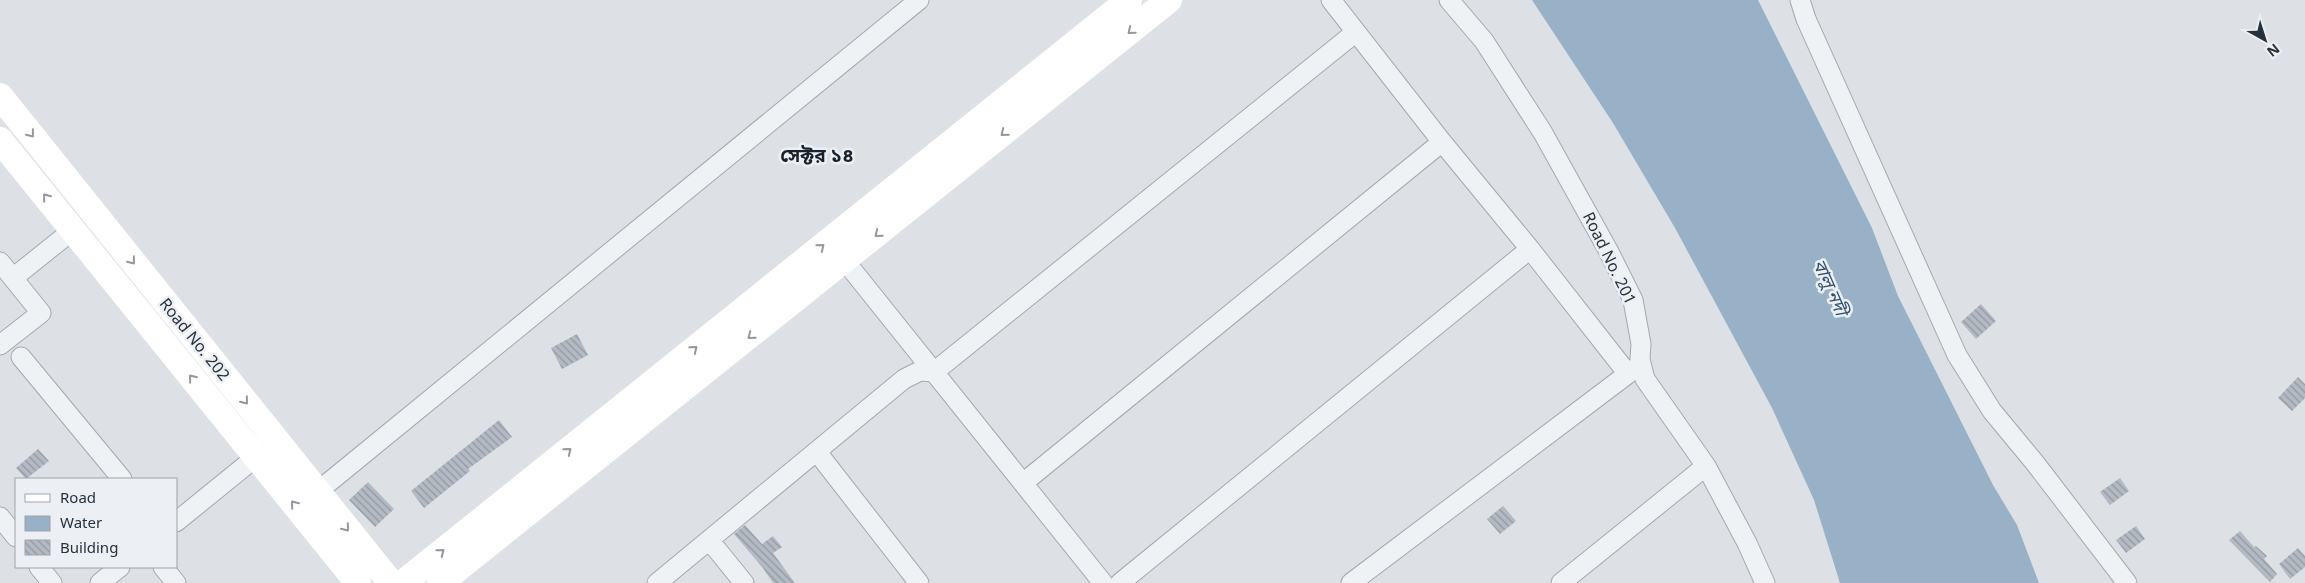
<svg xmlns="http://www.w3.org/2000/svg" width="2305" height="583" viewBox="0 0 2305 583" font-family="'Noto Sans','Noto Sans Bengali',sans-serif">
	<defs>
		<pattern id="building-back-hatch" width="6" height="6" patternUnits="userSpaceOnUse" patternTransform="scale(1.25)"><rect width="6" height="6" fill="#b4bac3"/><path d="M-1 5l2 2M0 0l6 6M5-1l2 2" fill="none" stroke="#9298a0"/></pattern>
	</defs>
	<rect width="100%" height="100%" fill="#dde1e6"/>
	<!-- water -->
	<path fill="#98b1c6" d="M 1532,0 L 1758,0 L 1872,228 L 1898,296 L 1993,485 L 2017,525 L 2039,583 L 1840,583 L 1814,500 L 1772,408 L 1675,228 L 1613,123 Z"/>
	<!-- building -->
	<path fill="url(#building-back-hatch)" d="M 1981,304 L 1996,321 L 1976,339 L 1961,322 Z
		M 577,334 L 588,355 L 562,369 L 551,348 Z
		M 2298,377 L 2305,384 L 2305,398 L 2292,411 L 2278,398 Z
		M 499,420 L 512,437 L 468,469 L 470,471 L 424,508 L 411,491 Z
		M 38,449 L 49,461 L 26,479 L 16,468 Z
		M 2120,478 L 2129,491 L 2110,505 L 2100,492 Z
		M 368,482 L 394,509 L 375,527 L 349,500 Z
		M 1503,506 L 1516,521 L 1500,534 L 1487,519 Z
		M 745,525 L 762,544 L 773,536 L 782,547 L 773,553 L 795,583 L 773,583 L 763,568 L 734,534 Z
		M 2136,526 L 2145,539 L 2126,553 L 2116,540 Z
		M 2240,531 L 2254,547 L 2256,546 L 2267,556 L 2264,559 L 2277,574 L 2270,582 L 2229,540 Z
		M 2298,548 L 2305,556 L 2305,567 L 2290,579 L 2279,564 Z"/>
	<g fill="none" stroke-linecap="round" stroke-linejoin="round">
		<!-- street casing -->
		<g stroke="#a3a8b0" stroke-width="21">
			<path id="street" d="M 1331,0 L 1442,142 L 1530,249 L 1628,374
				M 1449,0 L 1484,41 L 1543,133 L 1608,250 L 1633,300 L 1641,344 L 1640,359 L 1645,379 L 1706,466 L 1747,543 L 1765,583
				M 1800,0 L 1806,19 L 1957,355 L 1992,411 L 2035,463 L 2127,583
				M 845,261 L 1103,583
				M 0,262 L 41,313 L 0,345
				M 13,278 L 73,230
				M 21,357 L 122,479
				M 817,452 L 919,583
				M 1023,483 L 1442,142
				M 317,492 L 919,0
				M 0,517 L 16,537
				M 176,522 L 256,457
				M 710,541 L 744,583
				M 39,567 L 52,583
				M 163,567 L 176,583
				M 100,583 L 120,567
				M 657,583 L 904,379 L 920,371 L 934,372 L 1356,32
				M 1120,583 L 1530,249
				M 1351,583 L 1637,367
				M 1561,583 L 1706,466"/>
		</g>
		<!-- street -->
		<use href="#street" stroke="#eff2f5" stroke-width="19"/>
		<!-- secondary -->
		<path stroke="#fff" stroke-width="26" d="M 0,96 L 391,583
			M 0,140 L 358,583
			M 403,583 L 1129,0
			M 440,583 L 1169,0"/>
	</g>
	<!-- one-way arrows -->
	<defs><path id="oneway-chevron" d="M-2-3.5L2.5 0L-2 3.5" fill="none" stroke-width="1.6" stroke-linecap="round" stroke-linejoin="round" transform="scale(1.25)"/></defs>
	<g stroke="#93989e">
		<use href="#oneway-chevron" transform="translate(1131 31) rotate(141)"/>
		<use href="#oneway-chevron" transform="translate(1004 133) rotate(141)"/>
		<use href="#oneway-chevron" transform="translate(31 134) rotate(51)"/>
		<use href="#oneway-chevron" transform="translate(46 197) rotate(-129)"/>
		<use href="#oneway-chevron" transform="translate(878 234) rotate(141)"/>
		<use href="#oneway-chevron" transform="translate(821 247) rotate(-39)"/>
		<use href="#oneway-chevron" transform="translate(132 261) rotate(51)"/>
		<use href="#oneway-chevron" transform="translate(751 336) rotate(141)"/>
		<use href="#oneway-chevron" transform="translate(694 349) rotate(-39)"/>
		<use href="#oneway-chevron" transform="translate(192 378) rotate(-129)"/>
		<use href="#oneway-chevron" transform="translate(245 401) rotate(51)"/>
		<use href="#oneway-chevron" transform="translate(568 451) rotate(-39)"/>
		<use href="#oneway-chevron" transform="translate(294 504) rotate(-129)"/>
		<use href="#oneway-chevron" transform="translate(346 528) rotate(51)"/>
		<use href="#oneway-chevron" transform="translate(441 552) rotate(-39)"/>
	</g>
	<g text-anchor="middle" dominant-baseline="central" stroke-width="5" stroke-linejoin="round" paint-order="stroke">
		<!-- street labels -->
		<g font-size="16" fill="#27303d" stroke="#ecf0f4">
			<text transform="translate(1610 258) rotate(64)">Road No. 201</text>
			<text transform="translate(195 339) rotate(51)">Road No. 202</text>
		</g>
		<!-- water labels -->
		<g font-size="18" font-style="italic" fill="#32506f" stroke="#ecf0f4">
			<text transform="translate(1831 287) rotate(66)">বালু নদী</text>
		</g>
		<!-- quarter labels -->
		<g font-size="19" font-weight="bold" fill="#19212d" stroke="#ecf0f4">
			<text x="817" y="155">সেক্টর ১৪</text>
		</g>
	</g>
	<!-- legend -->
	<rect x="15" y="478" width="162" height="90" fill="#ecf0f4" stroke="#9da3ab"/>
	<rect x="25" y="494" width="25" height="8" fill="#ffffff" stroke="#9da3ab"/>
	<text x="60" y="503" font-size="15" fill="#27303d">Road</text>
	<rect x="25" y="516" width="25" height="15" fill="#98b1c6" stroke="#9da3ab"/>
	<text x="60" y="528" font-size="15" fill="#27303d">Water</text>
	<rect x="25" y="540" width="25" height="15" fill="url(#building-back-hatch)" stroke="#9da3ab"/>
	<text x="60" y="553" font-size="15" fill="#27303d">Building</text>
	<!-- north arrow -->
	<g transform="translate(2265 40) rotate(141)" stroke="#ecf0f4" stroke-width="4" paint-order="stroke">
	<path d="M0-4L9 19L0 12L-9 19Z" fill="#27303d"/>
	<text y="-8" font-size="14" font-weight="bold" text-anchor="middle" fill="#27303d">N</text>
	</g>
</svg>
